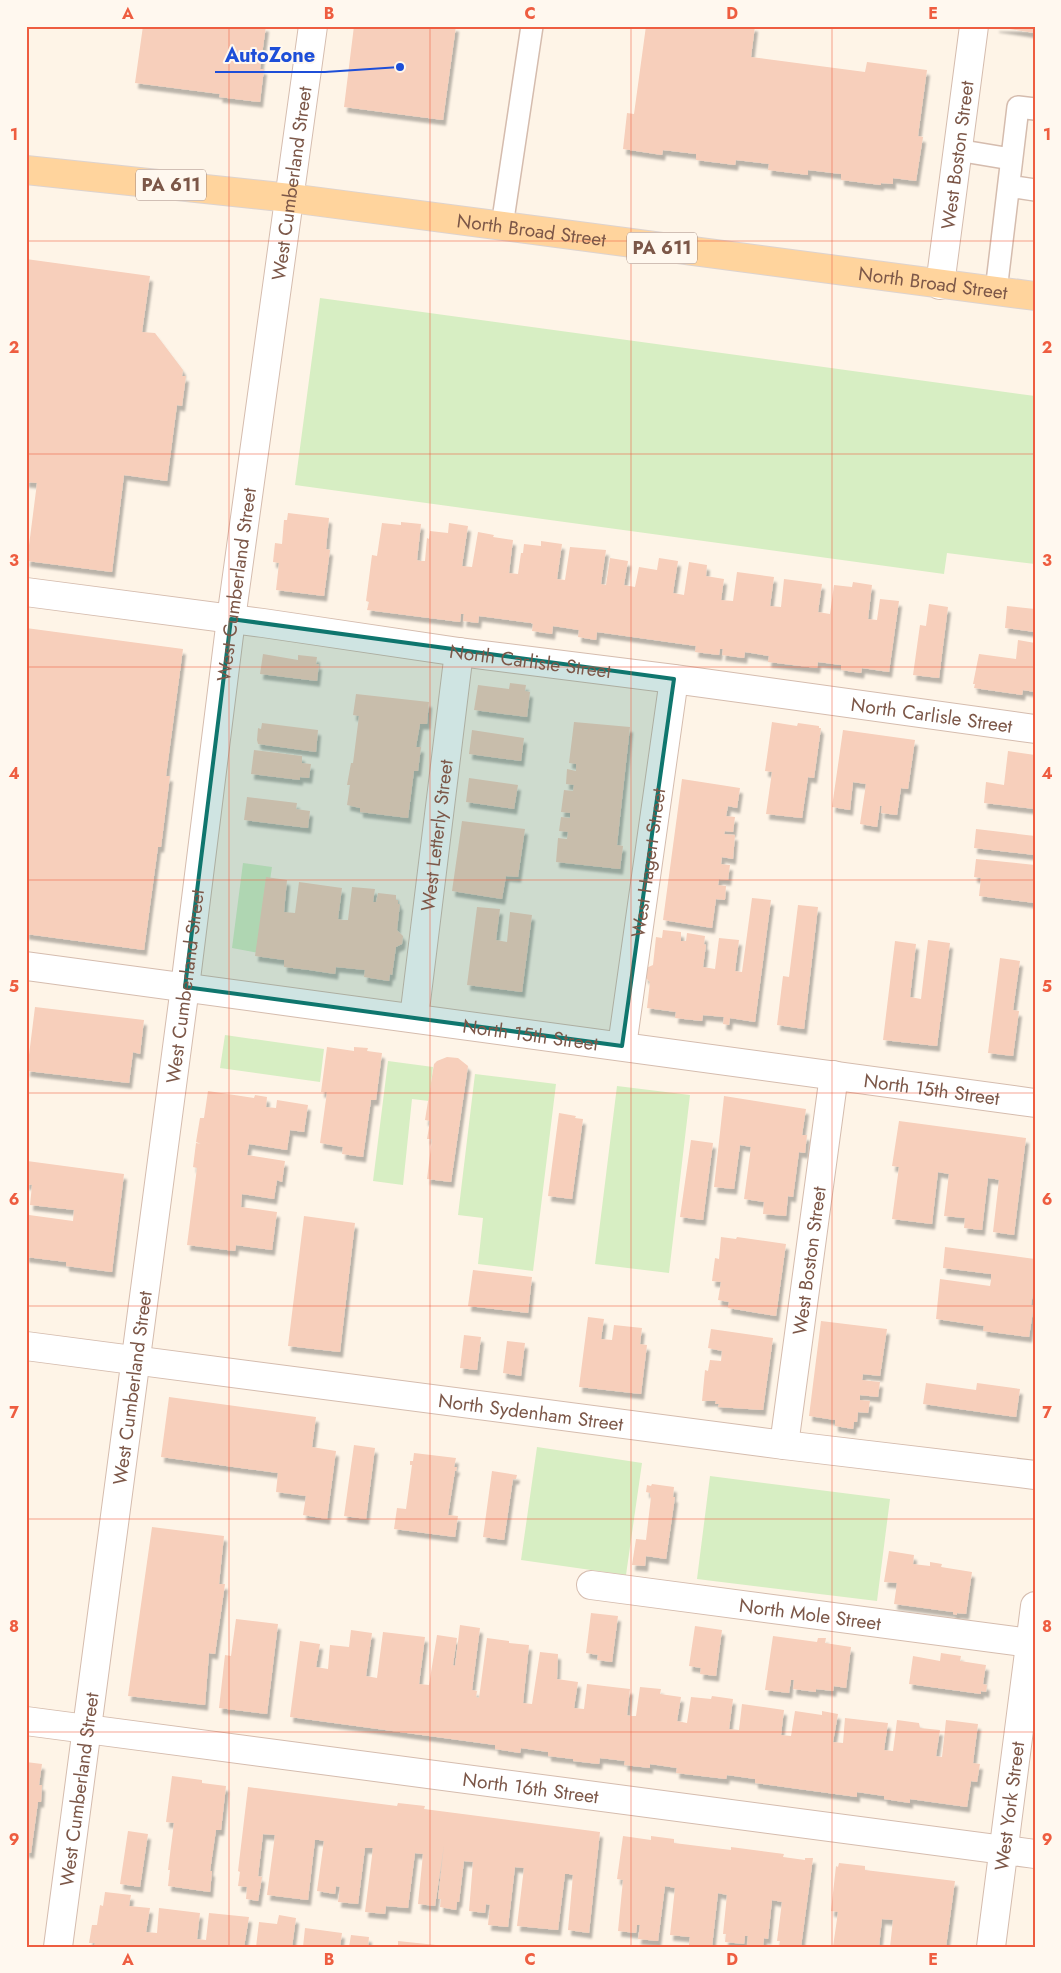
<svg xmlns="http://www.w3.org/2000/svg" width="1061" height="1973" viewBox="0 0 1061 1973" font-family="Jost,sans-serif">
	<defs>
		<filter id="shadow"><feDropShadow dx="3" dy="5.5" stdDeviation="1" flood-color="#0004"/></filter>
	</defs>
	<rect width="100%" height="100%" fill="#fef4e7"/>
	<!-- green -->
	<path fill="#d7eec3" d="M 320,298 L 1035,396 L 1035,564 L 947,553 L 944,574 L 295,485 Z
		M 243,863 L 272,867 L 259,953 L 232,948 Z
		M 225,1035 L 324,1049 L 320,1082 L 220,1068 Z
		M 388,1061 L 433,1067 L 429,1101 L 412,1099 L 403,1185 L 373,1181 Z
		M 475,1074 L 556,1084 L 533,1271 L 478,1264 L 483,1218 L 458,1215 Z
		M 617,1086 L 690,1095 L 669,1273 L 595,1264 Z
		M 537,1447 L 642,1463 L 626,1575 L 521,1560 Z
		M 710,1476 L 890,1499 L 877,1601 L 697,1579 Z"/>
	<!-- building -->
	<path fill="#f7cfbb" filter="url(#shadow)" d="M 143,26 L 266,26 L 260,69 L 264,69 L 260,102 L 219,97 L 220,94 L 135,83 Z
		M 354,26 L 456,26 L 443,120 L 344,107 Z
		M 646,26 L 755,26 L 751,57 L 865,72 L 867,62 L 927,70 L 918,136 L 923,137 L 916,181 L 893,178 L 893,184 L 881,183 L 881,185 L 841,180 L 841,174 L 808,170 L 808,175 L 768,170 L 769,164 L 736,160 L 735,165 L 696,160 L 696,154 L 663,150 L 662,155 L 623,149 L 627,113 L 634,114 Z
		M 996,26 L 1035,26 L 1035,33 L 996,27 Z
		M 26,259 L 150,276 L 142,332 L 155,333 L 183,370 L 182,376 L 186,376 L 182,406 L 177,405 L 167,481 L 124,475 L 112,572 L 27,561 L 37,483 L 26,482 Z
		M 288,513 L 329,518 L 326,549 L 330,550 L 324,596 L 276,590 L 279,563 L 273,562 L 275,543 L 282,544 L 284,520 L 287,520 Z
		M 401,522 L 421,524 L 417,560 L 420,561 L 425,561 L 427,538 L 429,539 L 430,531 L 448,533 L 449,523 L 468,526 L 462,566 L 472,567 L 478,532 L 494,535 L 493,537 L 513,540 L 509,573 L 518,574 L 521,553 L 523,553 L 524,544 L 541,546 L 541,541 L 562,544 L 557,579 L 565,580 L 570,547 L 606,550 L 601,584 L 606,585 L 610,558 L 628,561 L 624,585 L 635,587 L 639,567 L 657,570 L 659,558 L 678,561 L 673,593 L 684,595 L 689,562 L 707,565 L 706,576 L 724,579 L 721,600 L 733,601 L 737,572 L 774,577 L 770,606 L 781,607 L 784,579 L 822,584 L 818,612 L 830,614 L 834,585 L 852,587 L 853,582 L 872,585 L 868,619 L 877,620 L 880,599 L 899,601 L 889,672 L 862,668 L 861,673 L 841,670 L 841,665 L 818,662 L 817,668 L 768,662 L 769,656 L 745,652 L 744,658 L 722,655 L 723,649 L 720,649 L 719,655 L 695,652 L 696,646 L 597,632 L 596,640 L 578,637 L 579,630 L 553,626 L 552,634 L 532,631 L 533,624 L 531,623 L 479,616 L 478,623 L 463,621 L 464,614 L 461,614 L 460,622 L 367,610 L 369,602 L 366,601 L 372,555 L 377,556 L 382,523 L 401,525 Z
		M 929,604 L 948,607 L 939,678 L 913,675 L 920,625 L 926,626 Z
		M 1007,606 L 1035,609 L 1035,632 L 1005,628 Z
		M 26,628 L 183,649 L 166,776 L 170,776 L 161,847 L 158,847 L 144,950 L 26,934 Z
		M 1018,640 L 1035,643 L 1035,692 L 1023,690 L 1022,695 L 974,688 L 975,684 L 973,684 L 979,654 L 1016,659 Z
		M 263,654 L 298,660 L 298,655 L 317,657 L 316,664 L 319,664 L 317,681 L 260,674 Z
		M 510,683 L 526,685 L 525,691 L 530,692 L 527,717 L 474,710 L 478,685 L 509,689 Z
		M 356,694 L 429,702 L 427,724 L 420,724 L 416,747 L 421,747 L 418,771 L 414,771 L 408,818 L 360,812 L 360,808 L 347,805 L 350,785 L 347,785 L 351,763 L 353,763 L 359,716 L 353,715 Z
		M 574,722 L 630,727 L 617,845 L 623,846 L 620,869 L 556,862 L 558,838 L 567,839 L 568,832 L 559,831 L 561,817 L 570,818 L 570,813 L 561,812 L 564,790 L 573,791 L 574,785 L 566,784 L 567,769 L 576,771 L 576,764 L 569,763 Z
		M 772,722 L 797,726 L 798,723 L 819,726 L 819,728 L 821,728 L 814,778 L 808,777 L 802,818 L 766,814 L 772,772 L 765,771 Z
		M 262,723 L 318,730 L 316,752 L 258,744 L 257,740 L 258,728 L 261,729 Z
		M 472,730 L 524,738 L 521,761 L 469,754 Z
		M 843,730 L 915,740 L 908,789 L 901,788 L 897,815 L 881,813 L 882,806 L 880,806 L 877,827 L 860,824 L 866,784 L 853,782 L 850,810 L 832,807 Z
		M 254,750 L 302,756 L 302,763 L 311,764 L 309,778 L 300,777 L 300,780 L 251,774 Z
		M 1008,751 L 1035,755 L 1035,809 L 984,803 L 986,782 L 1004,785 Z
		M 469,778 L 518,785 L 514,809 L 466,802 Z
		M 682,779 L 740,788 L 737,808 L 728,806 L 726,816 L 735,817 L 733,832 L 725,831 L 724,834 L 735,835 L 733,859 L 722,857 L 721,864 L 730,865 L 728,880 L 719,879 L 718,885 L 726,886 L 725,900 L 716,899 L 712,928 L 663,920 Z
		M 247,797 L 297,803 L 296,809 L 310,811 L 308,828 L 244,820 Z
		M 462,821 L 525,829 L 518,877 L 506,876 L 502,899 L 452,891 Z
		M 976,829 L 1035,836 L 1035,855 L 974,848 Z
		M 976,859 L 1035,865 L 1035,903 L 979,896 L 981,878 L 974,877 Z
		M 266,877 L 287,880 L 284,912 L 295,913 L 299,882 L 342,888 L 338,919 L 343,920 L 348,920 L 352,887 L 375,889 L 373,902 L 376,902 L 378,893 L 396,895 L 396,900 L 398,900 L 398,904 L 400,904 L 397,930 L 403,936 L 402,944 L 396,947 L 392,975 L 390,974 L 389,981 L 364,977 L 365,970 L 336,967 L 335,974 L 309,970 L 284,967 L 284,960 L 255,956 Z
		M 752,898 L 771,900 L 755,1022 L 730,1018 L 729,1025 L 723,1024 L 724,1017 L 703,1015 L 702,1021 L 675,1018 L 676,1012 L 647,1008 L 650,982 L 645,977 L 646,968 L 653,965 L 656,937 L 662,938 L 663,930 L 681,932 L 681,941 L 686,941 L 687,933 L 705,936 L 704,944 L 706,945 L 703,967 L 715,969 L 719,938 L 739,940 L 735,971 L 742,972 Z
		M 798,905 L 818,907 L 804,1029 L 777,1025 L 783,976 L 789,977 Z
		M 477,907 L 500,909 L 496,940 L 507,942 L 510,912 L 532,915 L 522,992 L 467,985 Z
		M 928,940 L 950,943 L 937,1046 L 883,1040 L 895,941 L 916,944 L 910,997 L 921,999 Z
		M 1000,958 L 1020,961 L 1013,1010 L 1019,1011 L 1013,1056 L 988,1053 Z
		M 35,1007 L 144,1020 L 140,1054 L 133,1052 L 129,1083 L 27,1071 Z
		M 327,1047 L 354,1051 L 354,1047 L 368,1048 L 367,1051 L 382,1053 L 376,1100 L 371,1100 L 363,1157 L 342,1154 L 343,1147 L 320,1143 L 327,1092 L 321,1092 Z
		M 447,1057 L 458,1058 L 468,1066 L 451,1182 L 427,1179 L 432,1139 L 427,1139 L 430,1121 L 425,1120 L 434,1064 L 437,1061 Z
		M 208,1091 L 254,1098 L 255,1095 L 267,1097 L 266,1107 L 276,1108 L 277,1100 L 308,1105 L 304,1132 L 290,1130 L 287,1150 L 249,1144 L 247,1155 L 285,1161 L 282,1182 L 277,1180 L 274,1199 L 242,1194 L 241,1207 L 277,1212 L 272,1250 L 236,1245 L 235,1251 L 187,1245 L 197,1168 L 193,1167 L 196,1143 L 201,1144 L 196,1142 L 200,1118 L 204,1118 Z
		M 724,1096 L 806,1109 L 802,1135 L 807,1135 L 805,1153 L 799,1152 L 793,1197 L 788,1196 L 786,1216 L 763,1214 L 764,1202 L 744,1199 L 751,1147 L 740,1145 L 734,1189 L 714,1187 Z
		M 559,1113 L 576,1116 L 575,1118 L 583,1119 L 572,1199 L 548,1196 Z
		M 899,1121 L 1026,1138 L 1014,1235 L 993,1232 L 999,1180 L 995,1179 L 988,1178 L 982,1230 L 964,1228 L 965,1218 L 944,1216 L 949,1174 L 938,1172 L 932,1224 L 892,1219 L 899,1167 L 892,1166 Z
		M 691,1140 L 713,1143 L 703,1220 L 680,1217 Z
		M 27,1161 L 124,1174 L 112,1272 L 66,1266 L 66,1262 L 26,1257 L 26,1216 L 29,1217 L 29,1215 L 73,1221 L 74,1210 L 30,1205 L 32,1185 L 26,1184 Z
		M 304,1216 L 355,1223 L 340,1352 L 288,1346 Z
		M 721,1237 L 736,1239 L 737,1237 L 786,1244 L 776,1316 L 728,1308 L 729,1302 L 718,1300 L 721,1282 L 712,1281 L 715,1258 L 719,1259 Z
		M 945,1247 L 1035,1259 L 1035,1283 L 1031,1305 L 1035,1305 L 1035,1310 L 1033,1311 L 1029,1337 L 983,1331 L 984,1326 L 936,1319 L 940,1279 L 990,1286 L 991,1280 L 991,1274 L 943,1268 Z
		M 473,1270 L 532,1277 L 528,1313 L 468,1306 Z
		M 588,1317 L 604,1319 L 601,1339 L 612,1340 L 614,1325 L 642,1328 L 640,1344 L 647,1345 L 641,1394 L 579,1387 Z
		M 821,1321 L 887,1329 L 880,1376 L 863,1374 L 862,1380 L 880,1382 L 878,1397 L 860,1395 L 860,1400 L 870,1401 L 868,1413 L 858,1412 L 857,1422 L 854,1422 L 853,1429 L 835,1426 L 835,1420 L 809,1416 Z
		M 711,1329 L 773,1338 L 763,1410 L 718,1407 L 719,1404 L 715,1404 L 716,1401 L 702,1401 L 705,1370 L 708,1371 L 710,1360 L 721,1361 L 722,1351 L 708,1348 Z
		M 464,1335 L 481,1337 L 477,1370 L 460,1368 Z
		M 507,1341 L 525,1343 L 521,1376 L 503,1373 Z
		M 926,1383 L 976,1390 L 977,1383 L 1020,1389 L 1016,1417 L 923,1404 Z
		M 169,1397 L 316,1417 L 312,1447 L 336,1451 L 327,1519 L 303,1515 L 306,1496 L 276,1492 L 278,1473 L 161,1457 Z
		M 354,1445 L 375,1448 L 366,1519 L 344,1516 Z
		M 414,1453 L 456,1458 L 454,1467 L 457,1467 L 456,1471 L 455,1471 L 448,1515 L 458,1516 L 455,1537 L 394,1529 L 397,1508 L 406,1509 L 412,1465 L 410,1465 L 410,1461 L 413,1461 Z
		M 492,1471 L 517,1475 L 516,1479 L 513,1479 L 504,1540 L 483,1537 Z
		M 652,1484 L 674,1487 L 673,1497 L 675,1497 L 666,1559 L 646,1556 L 645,1566 L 632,1565 L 636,1539 L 646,1540 L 651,1497 L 650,1497 L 650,1493 L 646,1492 L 647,1485 L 651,1486 Z
		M 152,1527 L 224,1536 L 219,1584 L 225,1584 L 215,1654 L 209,1653 L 205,1705 L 128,1696 Z
		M 889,1551 L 914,1555 L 913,1564 L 930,1566 L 930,1562 L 942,1564 L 941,1567 L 972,1572 L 966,1614 L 957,1613 L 957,1615 L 953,1614 L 953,1612 L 894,1604 L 897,1583 L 884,1582 Z
		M 591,1613 L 618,1616 L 612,1662 L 597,1660 L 598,1655 L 586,1653 Z
		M 236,1619 L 278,1624 L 267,1714 L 219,1708 L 225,1655 L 231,1656 Z
		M 460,1625 L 480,1628 L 472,1690 L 477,1691 L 476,1697 L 479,1698 L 487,1638 L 509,1641 L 509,1643 L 529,1645 L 523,1703 L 532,1704 L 540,1652 L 558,1654 L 557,1679 L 578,1682 L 574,1708 L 584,1709 L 587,1684 L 630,1689 L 627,1715 L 630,1716 L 636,1716 L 640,1687 L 661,1689 L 660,1694 L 681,1697 L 677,1721 L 687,1723 L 691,1697 L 711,1699 L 712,1696 L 733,1699 L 729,1729 L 739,1730 L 742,1704 L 784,1710 L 781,1735 L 791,1736 L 795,1711 L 822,1715 L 822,1711 L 838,1714 L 833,1742 L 843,1743 L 845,1718 L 888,1723 L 884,1750 L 893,1751 L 897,1720 L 919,1723 L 920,1728 L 940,1730 L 936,1756 L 942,1757 L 946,1720 L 978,1724 L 973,1763 L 980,1764 L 977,1782 L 971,1781 L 967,1807 L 910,1799 L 910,1803 L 884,1799 L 884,1796 L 857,1792 L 857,1797 L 755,1783 L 755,1779 L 727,1775 L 726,1779 L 676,1773 L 677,1768 L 650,1764 L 650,1768 L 624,1765 L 625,1761 L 600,1758 L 599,1764 L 573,1761 L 573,1759 L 548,1756 L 548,1752 L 521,1748 L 520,1753 L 495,1749 L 495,1745 L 290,1717 L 300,1641 L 320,1644 L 316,1667 L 328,1669 L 330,1645 L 349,1647 L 351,1630 L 372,1633 L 366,1676 L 377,1678 L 383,1632 L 425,1637 L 419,1684 L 429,1685 L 437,1635 L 457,1638 L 453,1665 L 455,1666 Z
		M 695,1626 L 722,1630 L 716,1676 L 700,1674 L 701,1668 L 689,1666 Z
		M 773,1636 L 817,1642 L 818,1638 L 826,1638 L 825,1643 L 851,1647 L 846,1688 L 834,1686 L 833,1691 L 816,1689 L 816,1692 L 793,1689 L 794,1680 L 791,1680 L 789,1693 L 765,1690 Z
		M 941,1653 L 961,1656 L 960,1661 L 986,1665 L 983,1684 L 987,1685 L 986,1692 L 981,1691 L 981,1694 L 909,1684 L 913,1656 L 940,1661 Z
		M 26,1762 L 42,1764 L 39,1785 L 42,1785 L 41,1802 L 38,1802 L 31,1853 L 26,1852 Z
		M 172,1776 L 202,1780 L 202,1783 L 226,1786 L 221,1830 L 216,1830 L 210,1871 L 212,1871 L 210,1892 L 168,1886 L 170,1870 L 168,1870 L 174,1823 L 166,1822 Z
		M 248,1787 L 397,1806 L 398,1803 L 425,1806 L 424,1809 L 600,1832 L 589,1933 L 568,1930 L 573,1875 L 569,1874 L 565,1874 L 558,1930 L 517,1926 L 524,1868 L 515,1867 L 508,1927 L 488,1925 L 490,1905 L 486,1904 L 485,1913 L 469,1911 L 473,1862 L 464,1861 L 459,1902 L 457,1902 L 456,1910 L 440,1907 L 441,1899 L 438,1899 L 444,1845 L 435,1906 L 418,1904 L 423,1854 L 415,1853 L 408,1908 L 386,1906 L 385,1914 L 365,1912 L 373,1848 L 365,1848 L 358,1904 L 338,1902 L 340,1887 L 336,1886 L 335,1894 L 317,1891 L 324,1841 L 319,1840 L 315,1840 L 308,1900 L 267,1895 L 275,1835 L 263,1834 L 258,1876 L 262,1877 L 258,1901 L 246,1899 L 247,1887 L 238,1886 L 240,1872 L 238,1871 Z
		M 128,1831 L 148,1834 L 140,1887 L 120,1884 Z
		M 623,1836 L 651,1840 L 651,1836 L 674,1839 L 674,1843 L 731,1850 L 731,1847 L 784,1854 L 783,1857 L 805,1860 L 805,1858 L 813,1858 L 801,1947 L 779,1947 L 780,1941 L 777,1941 L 782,1902 L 772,1900 L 768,1939 L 764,1938 L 763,1947 L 747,1945 L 748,1936 L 745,1936 L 744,1944 L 725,1942 L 726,1934 L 723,1934 L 727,1895 L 718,1893 L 712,1947 L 689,1945 L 690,1937 L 670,1935 L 675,1888 L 665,1886 L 658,1941 L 638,1939 L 640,1925 L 637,1925 L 636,1933 L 618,1931 L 623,1880 L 617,1879 Z
		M 839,1863 L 865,1866 L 865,1870 L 955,1881 L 946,1947 L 890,1947 L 893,1920 L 882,1919 L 879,1947 L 833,1947 L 838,1912 L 831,1911 L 836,1866 L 838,1867 Z
		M 105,1892 L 131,1895 L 129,1906 L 150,1908 L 146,1932 L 157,1933 L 159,1908 L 200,1913 L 197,1939 L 206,1940 L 209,1913 L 249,1917 L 244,1947 L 94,1947 L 95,1943 L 89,1943 L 92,1925 L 97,1925 L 100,1905 L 103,1906 Z
		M 279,1915 L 296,1918 L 292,1947 L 256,1947 L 259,1922 L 277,1924 Z
		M 305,1928 L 342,1933 L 340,1947 L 303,1947 Z
		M 351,1935 L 369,1937 L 368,1947 L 349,1947 Z
		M 398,1941 L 436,1945 L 436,1947 L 398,1947 Z"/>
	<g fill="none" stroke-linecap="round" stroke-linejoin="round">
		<!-- service casing -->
		<g stroke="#d5bcae" stroke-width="24">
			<path id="service" d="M 957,150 L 1011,159
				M 1009,186 L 1035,190
				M 502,226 L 532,26
				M 996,291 L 1018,107 L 1035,109"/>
		</g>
		<!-- minor casing -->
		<g stroke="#d5bcae" stroke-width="30">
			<g id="minor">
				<path id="s1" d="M 940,285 L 974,26"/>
				<path id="s2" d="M 26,592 L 263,623 L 459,652 L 674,679 L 1035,729"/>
				<path id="s3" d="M 26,966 L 1035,1103"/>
				<path id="s4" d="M 414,1018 L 459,652"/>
				<path id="s5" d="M 622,1046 L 674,679"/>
				<path id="s6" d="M 26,1346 L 784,1445 L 1035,1475"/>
				<path id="s7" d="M 784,1445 L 834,1075"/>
				<path id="s8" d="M 591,1585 L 1030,1643"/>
				<path id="s9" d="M 26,1721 L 1035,1854"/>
				<path id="s10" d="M 58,1947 L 185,987 L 231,619 L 313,26"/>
			</g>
		</g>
		<!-- tertiary casing -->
		<g stroke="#d5bcae" stroke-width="30">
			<g id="tertiary">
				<path id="s11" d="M 991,1947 L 1035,1606"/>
			</g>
		</g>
		<!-- primary casing -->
		<g stroke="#ddd3cf" stroke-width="30">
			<g id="primary">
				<path id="s12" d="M 26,170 L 290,198 L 1035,296"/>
			</g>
		</g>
		<!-- service -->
		<use href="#service" stroke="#fff" stroke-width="21"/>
		<!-- minor -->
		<use href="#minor" stroke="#fff" stroke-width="28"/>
		<!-- tertiary -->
		<use href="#tertiary" stroke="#fff" stroke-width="28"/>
		<!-- primary -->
		<use href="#primary" stroke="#ffd49d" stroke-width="28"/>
	</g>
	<!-- marked area -->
	<path fill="#0f766e" fill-opacity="0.2" stroke="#0f766e" stroke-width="4" stroke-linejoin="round" d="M 231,619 L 674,679 L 622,1046 L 185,987 Z"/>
	<!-- grid -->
	<path fill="none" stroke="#ee5d40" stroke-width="1" stroke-opacity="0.55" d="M 229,26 L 229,1947M 430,26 L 430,1947M 631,26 L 631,1947M 832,26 L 832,1947M 26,241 L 1035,241M 26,454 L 1035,454M 26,667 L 1035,667M 26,880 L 1035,880M 26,1093 L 1035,1093M 26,1306 L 1035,1306M 26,1519 L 1035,1519M 26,1732 L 1035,1732"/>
	<g text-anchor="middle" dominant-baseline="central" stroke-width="4" stroke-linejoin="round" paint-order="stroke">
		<!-- shield labels -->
		<g fill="#fff8ef" stroke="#a3877a" stroke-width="1">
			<rect x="136" y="169.5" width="70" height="31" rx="4"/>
			<rect x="627" y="232.5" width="70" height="31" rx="4"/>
		</g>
		<g font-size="18" font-weight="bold" fill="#7c5748">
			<text x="171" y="185">PA 611</text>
			<text x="662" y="248">PA 611</text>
		</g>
		<!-- street labels -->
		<g font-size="19" fill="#7c5748" stroke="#fff8ef">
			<text stroke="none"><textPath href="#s1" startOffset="131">West Boston Street</textPath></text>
			<text stroke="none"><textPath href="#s10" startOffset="1779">West Cumberland Street</textPath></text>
			<text stroke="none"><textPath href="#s12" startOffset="509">North Broad Street</textPath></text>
			<text stroke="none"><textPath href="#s12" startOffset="914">North Broad Street</textPath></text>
			<text stroke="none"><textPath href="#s10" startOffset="1374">West Cumberland Street</textPath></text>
			<text stroke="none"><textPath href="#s2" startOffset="509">North Carlisle Street</textPath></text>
			<text stroke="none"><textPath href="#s2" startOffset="914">North Carlisle Street</textPath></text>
			<text stroke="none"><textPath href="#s4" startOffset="184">West Letterly Street</textPath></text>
			<text stroke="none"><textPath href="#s5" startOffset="185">West Hagert Street</textPath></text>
			<text stroke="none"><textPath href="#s10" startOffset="969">West Cumberland Street</textPath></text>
			<text stroke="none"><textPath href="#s3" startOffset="509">North 15th Street</textPath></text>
			<text stroke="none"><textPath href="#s3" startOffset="914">North 15th Street</textPath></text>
			<text stroke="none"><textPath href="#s7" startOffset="186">West Boston Street</textPath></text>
			<text stroke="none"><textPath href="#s10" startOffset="564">West Cumberland Street</textPath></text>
			<text stroke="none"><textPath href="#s6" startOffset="509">North Sydenham Street</textPath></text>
			<text stroke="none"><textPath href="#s8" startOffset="221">North Mole Street</textPath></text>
			<text stroke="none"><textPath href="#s9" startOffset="509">North 16th Street</textPath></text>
			<text stroke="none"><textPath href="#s10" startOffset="159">West Cumberland Street</textPath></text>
			<text stroke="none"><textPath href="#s11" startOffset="142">West York Street</textPath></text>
		</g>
	</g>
	<!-- callouts -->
	<path fill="none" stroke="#1d4ed8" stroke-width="2" d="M400 67L325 72H215"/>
	<circle fill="#1d4ed8" stroke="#fff8ef" stroke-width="2" cx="400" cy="67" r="5"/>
	<g font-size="20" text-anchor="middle" font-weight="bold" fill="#1d4ed8" stroke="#fff8ef" stroke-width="4" stroke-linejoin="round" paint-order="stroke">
		<text x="270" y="62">AutoZone</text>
	</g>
	<!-- border -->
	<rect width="1061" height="1973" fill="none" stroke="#fff8ef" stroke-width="55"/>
	<rect x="28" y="28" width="1006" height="1918" fill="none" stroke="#ee5d40" stroke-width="2"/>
	<g font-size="16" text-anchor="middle" font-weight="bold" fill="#ee5d40">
		<text x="128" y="19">A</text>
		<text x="329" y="19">B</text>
		<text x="530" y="19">C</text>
		<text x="732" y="19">D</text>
		<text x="933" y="19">E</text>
		<text x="14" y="140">1</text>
		<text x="1047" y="140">1</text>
		<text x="14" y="353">2</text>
		<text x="1047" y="353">2</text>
		<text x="14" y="566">3</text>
		<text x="1047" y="566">3</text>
		<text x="14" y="779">4</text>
		<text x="1047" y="779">4</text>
		<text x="14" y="992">5</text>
		<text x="1047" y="992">5</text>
		<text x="14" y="1205">6</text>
		<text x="1047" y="1205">6</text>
		<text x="14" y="1418">7</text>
		<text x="1047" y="1418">7</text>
		<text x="14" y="1632">8</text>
		<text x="1047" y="1632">8</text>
		<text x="14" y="1845">9</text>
		<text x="1047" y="1845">9</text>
		<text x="128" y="1965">A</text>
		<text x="329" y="1965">B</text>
		<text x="530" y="1965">C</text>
		<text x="732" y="1965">D</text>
		<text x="933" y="1965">E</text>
	</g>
</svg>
